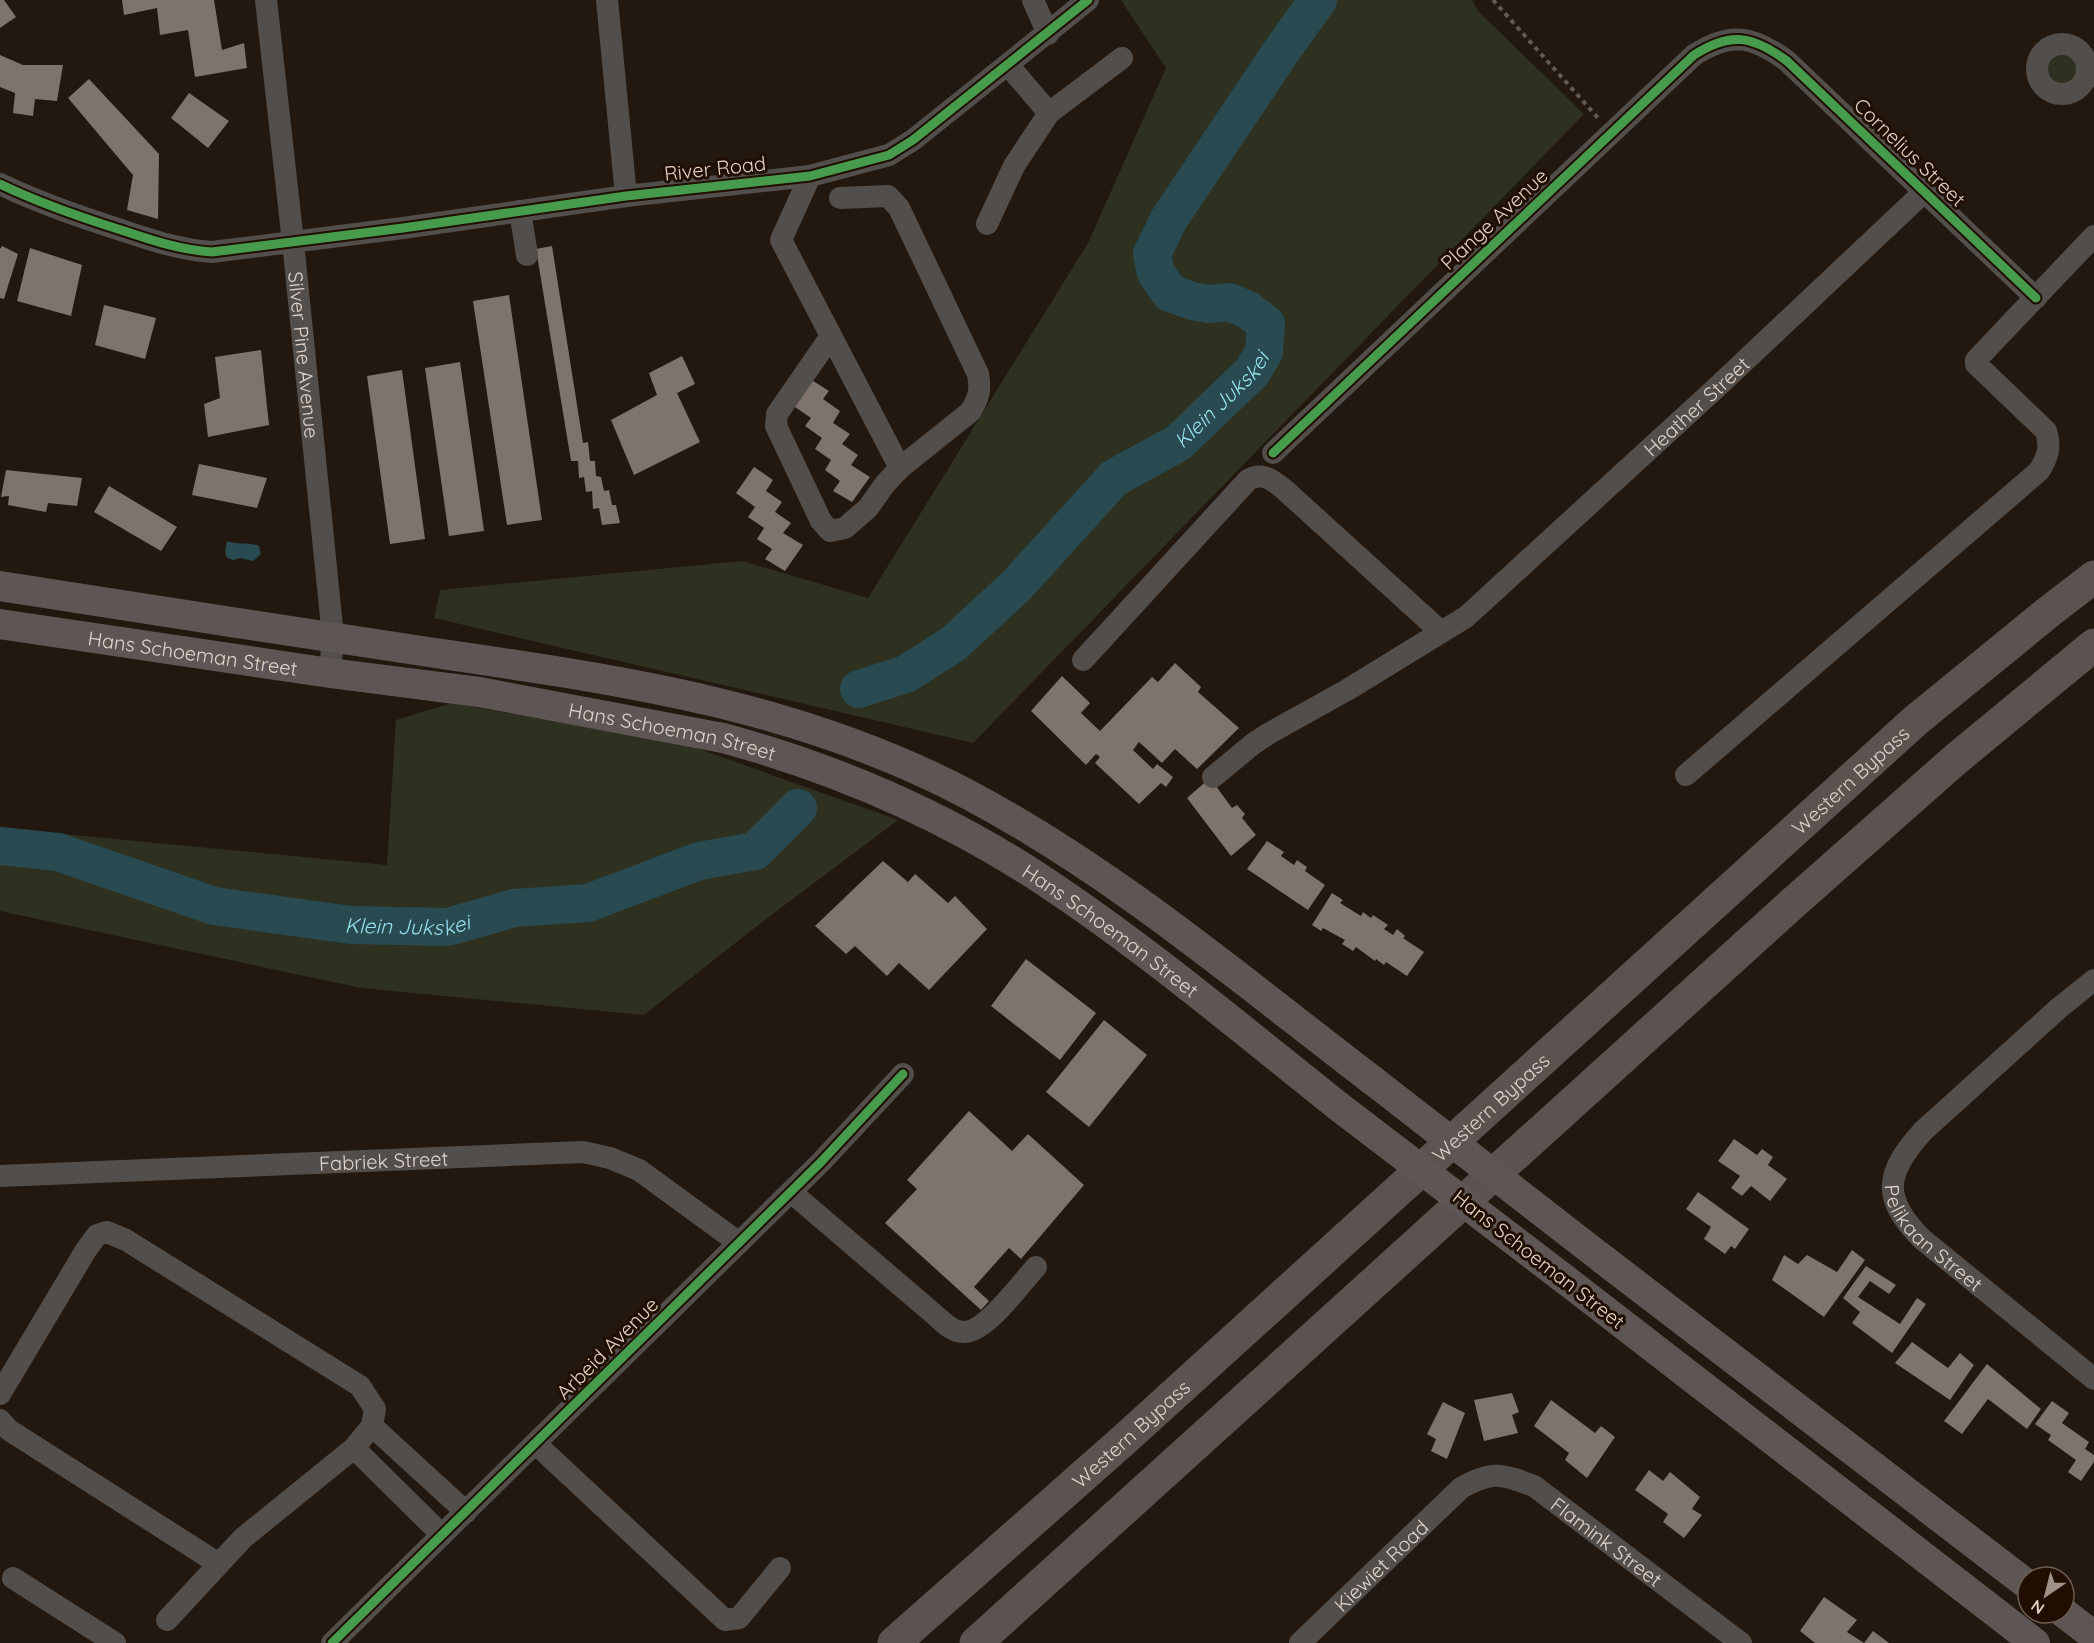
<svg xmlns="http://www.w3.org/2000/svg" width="2094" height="1643" viewBox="0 0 2094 1643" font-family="Quicksand,sans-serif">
	<rect width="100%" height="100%" fill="#22180f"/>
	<!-- green -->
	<path fill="#2e3120" d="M 1121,0 L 1472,0 L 1478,11 L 1584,114 L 973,743 L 434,618 L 440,590 L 742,561 L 868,598 L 1088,243 L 1166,68 Z
		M2044 69a18 18 0 1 1 36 0a18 18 0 1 1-36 0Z
		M 452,703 L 691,746 L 898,820 L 766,919 L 644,1015 L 361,988 L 0,911 L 0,828 L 387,865 L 396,720 Z"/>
	<!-- water -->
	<path fill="#284a50" d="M 227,541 C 237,545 248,542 259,546 L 261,554 L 253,561 L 240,558 L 233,560 L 227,558 L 225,552 Z"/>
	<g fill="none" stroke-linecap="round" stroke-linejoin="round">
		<!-- river -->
		<g stroke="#284a50" stroke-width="38">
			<path id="s1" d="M 859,689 L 906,674 L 953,644 L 1016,586 L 1114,478 L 1178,443 L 1252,372 L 1264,352 L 1266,324 L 1248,310 L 1229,302 L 1209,304 L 1192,301 L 1170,293 L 1156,273 L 1152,254 L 1169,219 L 1280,53 L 1318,0"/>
			<path id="s2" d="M 0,846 L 58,852 L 214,906 L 351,925 L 448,927 L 514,908 L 588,903 L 699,861 L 755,851 L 798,808"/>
		</g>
	</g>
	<!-- building -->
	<path fill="#7e736d" d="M 0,0 L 4,0 L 16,17 L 0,28 Z
		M 122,0 L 214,0 L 222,50 L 244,43 L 247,68 L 195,77 L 188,30 L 160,35 L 157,8 L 124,15 Z
		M 0,55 L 23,65 L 63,65 L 57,101 L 35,99 L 33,116 L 13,113 L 15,93 L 0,87 Z
		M 89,79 L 159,154 L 158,219 L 127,210 L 133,175 L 68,98 Z
		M 189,93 L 229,121 L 208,148 L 171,118 Z
		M 2,246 L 18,254 L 4,299 L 0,298 L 0,249 Z
		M 552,246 L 583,443 L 588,442 L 590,461 L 595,461 L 596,476 L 601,477 L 604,491 L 609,490 L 612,505 L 616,505 L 620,523 L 602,525 L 599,508 L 593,509 L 592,491 L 586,492 L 584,477 L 579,478 L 578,461 L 571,461 L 536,249 Z
		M 30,248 L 82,265 L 71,316 L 17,301 Z
		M 509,295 L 542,520 L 507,525 L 473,301 Z
		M 104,305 L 156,318 L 145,359 L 95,345 Z
		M 261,350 L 269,425 L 208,437 L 204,404 L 220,398 L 215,357 Z
		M 682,356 L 695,384 L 677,393 L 700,442 L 634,475 L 611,420 L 657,395 L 649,373 Z
		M 460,362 L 484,531 L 449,536 L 425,368 Z
		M 402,370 L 425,539 L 390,544 L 367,376 Z
		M 810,379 L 829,391 L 823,399 L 840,411 L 833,423 L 850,434 L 842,444 L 858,455 L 851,465 L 870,477 L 852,502 L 833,491 L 840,481 L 825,470 L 831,460 L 815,449 L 822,438 L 805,426 L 811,418 L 792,405 Z
		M 199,464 L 267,478 L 257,508 L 192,495 Z
		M 754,467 L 773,480 L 766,491 L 782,502 L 775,512 L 791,523 L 783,533 L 803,545 L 785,571 L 765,559 L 772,549 L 757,539 L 764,528 L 748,517 L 755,507 L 736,493 Z
		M 6,470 L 82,478 L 77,506 L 48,503 L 46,512 L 8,505 L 9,496 L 1,497 Z
		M 109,486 L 177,527 L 161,551 L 94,512 Z
		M 1175,663 L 1201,687 L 1198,692 L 1239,728 L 1197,769 L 1175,749 L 1162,763 L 1139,742 L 1133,750 L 1153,769 L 1157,764 L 1173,777 L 1166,787 L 1161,783 L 1139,804 L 1095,763 L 1100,757 L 1096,754 L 1086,765 L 1031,711 L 1062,676 L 1090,703 L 1081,713 L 1100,731 L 1152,677 L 1158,682 Z
		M 1210,778 L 1232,808 L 1237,805 L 1245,814 L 1242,818 L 1256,835 L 1231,856 L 1187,798 Z
		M 1267,841 L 1284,852 L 1281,856 L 1294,865 L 1297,860 L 1307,867 L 1305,871 L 1325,885 L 1308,910 L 1247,869 Z
		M 883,861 L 908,882 L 915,874 L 948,903 L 955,896 L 987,929 L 929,990 L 899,963 L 887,976 L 855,946 L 846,954 L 815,926 Z
		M 1332,893 L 1343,900 L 1340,903 L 1361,916 L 1363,912 L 1371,918 L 1373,915 L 1388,925 L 1384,929 L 1393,935 L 1397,929 L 1405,936 L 1403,938 L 1424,952 L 1407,976 L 1386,962 L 1384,965 L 1376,959 L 1375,961 L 1356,947 L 1353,951 L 1342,944 L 1345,940 L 1323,928 L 1321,931 L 1312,925 Z
		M 1026,959 L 1096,1013 L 1060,1060 L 991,1006 Z
		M 1104,1020 L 1147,1055 L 1089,1127 L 1046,1092 Z
		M 969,1111 L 1012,1151 L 1028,1134 L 1084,1185 L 1021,1259 L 1009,1248 L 974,1287 L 989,1301 L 981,1310 L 885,1223 L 917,1189 L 907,1180 Z
		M 1734,1139 L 1757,1155 L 1762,1149 L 1773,1157 L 1768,1165 L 1787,1179 L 1770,1201 L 1751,1186 L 1742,1196 L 1731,1188 L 1740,1176 L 1718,1161 Z
		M 1698,1192 L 1749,1229 L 1735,1249 L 1731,1246 L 1725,1254 L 1704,1239 L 1711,1227 L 1686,1209 Z
		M 1852,1250 L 1865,1260 L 1824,1317 L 1772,1280 L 1784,1255 L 1798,1264 L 1807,1255 L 1837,1272 Z
		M 1866,1266 L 1896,1285 L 1889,1294 L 1870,1281 L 1858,1297 L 1900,1324 L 1917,1298 L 1926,1304 L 1892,1353 L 1852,1323 L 1860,1312 L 1843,1298 Z
		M 1912,1342 L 1948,1368 L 1960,1353 L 1974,1365 L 1950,1400 L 1895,1363 Z
		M 1987,1364 L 2041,1409 L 2027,1429 L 1988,1399 L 1962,1434 L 1944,1421 Z
		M 1512,1393 L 1519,1412 L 1512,1415 L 1518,1433 L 1484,1441 L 1474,1400 Z
		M 1551,1400 L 1595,1433 L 1601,1426 L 1615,1437 L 1587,1478 L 1565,1460 L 1569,1453 L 1534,1426 Z
		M 2052,1401 L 2069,1413 L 2062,1423 L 2089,1442 L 2085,1449 L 2094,1455 L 2094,1462 L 2081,1481 L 2068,1472 L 2076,1460 L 2048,1440 L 2051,1435 L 2035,1424 Z
		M 1443,1402 L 1465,1413 L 1447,1459 L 1431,1451 L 1436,1439 L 1427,1434 Z
		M 1649,1470 L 1663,1481 L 1670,1472 L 1700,1497 L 1692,1509 L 1702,1515 L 1684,1538 L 1663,1522 L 1668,1514 L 1635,1490 Z
		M 1824,1597 L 1857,1620 L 1847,1632 L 1864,1643 L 1873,1631 L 1889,1643 L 1815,1643 L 1800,1631 Z"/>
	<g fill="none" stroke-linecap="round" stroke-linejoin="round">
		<!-- path -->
		<path stroke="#605a57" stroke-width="4" stroke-dasharray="4.5 4.5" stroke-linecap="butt" d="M 1493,0 L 1598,118"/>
		<!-- minor -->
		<g stroke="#524e4c" stroke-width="22">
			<path id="s3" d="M 266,0 L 293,242 L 333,637 L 330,673"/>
			<path d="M 607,0 L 626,196"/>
			<path d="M 1033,0 L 1048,34"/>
			<circle cx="2062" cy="69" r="25"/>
			<path d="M 1008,65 L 1049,113"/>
			<path d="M 810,176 L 781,240 L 900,468 L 885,484 L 868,508 L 845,528 L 830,531 L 821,521 L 776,426 L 777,414 L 831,336"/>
			<path d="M 0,184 C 39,203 80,217 121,230 C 151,240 180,250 212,252 L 403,228 L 626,196 L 810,176 L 889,155 L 913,140 L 1088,0"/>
			<path d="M 840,198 L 888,196 L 899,208 L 978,374 C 981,390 979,398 970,412 L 900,468"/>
			<path d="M 520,211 L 527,255"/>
			<path d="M 987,224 L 1014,166 L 1049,113 L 1122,58"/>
			<path d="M 1273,453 L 1694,55 C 1731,31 1753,36 1787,61 L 2036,298"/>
			<path d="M 1083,660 L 1248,480 C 1263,471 1274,481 1286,491 L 1440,631"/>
			<path d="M 1686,775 L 2039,471 C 2048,457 2051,447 2046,431 L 1976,364 L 1976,360 L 2094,236"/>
			<path id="s4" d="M 1213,777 L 1253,744 L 1268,734 L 1347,690 L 1466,617 L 1716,388 L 1924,192"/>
			<path id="s5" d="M 2094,980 L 2059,1008 L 1923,1131 C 1885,1173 1881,1198 1922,1239 L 2094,1379"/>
			<path id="s6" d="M 0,1176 L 583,1152 L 610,1158 L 639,1170 L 739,1243"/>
			<path d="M 791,1192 L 935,1315 C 943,1322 952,1332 963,1332 C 985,1334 1021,1283 1036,1267"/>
			<path d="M 0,1394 L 86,1250 L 97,1235 L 107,1232 L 126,1240 L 360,1386 L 375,1409 L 372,1426 L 354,1448 L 243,1538 L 167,1620"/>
			<path d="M 0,1420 L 9,1430 L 219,1564"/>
			<path d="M 372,1426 L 466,1512"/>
			<path d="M 536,1444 L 725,1620 L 739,1618 L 780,1568"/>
			<path d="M 354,1448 L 442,1535"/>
			<path d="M 13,1578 L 115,1643"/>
			<path d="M 332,1643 L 821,1162 L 903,1074"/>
			<path id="s7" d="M 1300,1643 L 1461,1488 C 1492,1470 1502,1474 1534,1486 L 1741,1643"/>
		</g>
		<!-- major -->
		<g stroke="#5e5655" stroke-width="30">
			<path d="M 0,586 C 141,608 281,630 422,651 C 612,679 796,703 969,795 C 1114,872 1241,980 1372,1080"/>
			<path id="s8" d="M 0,624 L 330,673 L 479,692 L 723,738 C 834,768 941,814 1038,877 C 1143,946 1240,1028 1338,1106"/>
			<path d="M 1604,1260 L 2028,1585"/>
			<path d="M 1567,1281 L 2035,1643"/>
			<path d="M 2064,1613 L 2094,1636"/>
		</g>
		<!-- highway -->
		<g stroke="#5b5350" stroke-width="33">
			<path id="s9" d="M 894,1643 L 1126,1438 L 1915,721 L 2051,610 L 2094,577"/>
			<path d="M 976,1643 L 1793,903 L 1956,759 L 2094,645"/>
		</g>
		<!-- major-bridge -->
		<path stroke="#5e5655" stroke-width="30" d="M 1372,1080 L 1604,1260
			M 1338,1106 L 1567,1281"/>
		<!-- cycleway casing -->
		<g stroke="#200e01" stroke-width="13">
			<path id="cycleway" d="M 0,184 C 39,203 80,217 121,230 C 151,240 180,250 212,252 L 403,228 L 626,196 L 810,176 L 889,155 L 913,140 L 1088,0
				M 1273,453 L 1694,55 C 1731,31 1753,36 1787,61 L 2036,298
				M 332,1643 L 821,1162 L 903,1074"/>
		</g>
		<!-- cycleway -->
		<use href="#cycleway" stroke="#469c4c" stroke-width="9"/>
	</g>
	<g text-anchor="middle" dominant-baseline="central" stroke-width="6" stroke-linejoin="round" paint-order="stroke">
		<!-- street labels -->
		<g font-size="20" fill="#e0d3c9" stroke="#200e01">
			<text transform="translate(1910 152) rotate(44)">Cornelius Street</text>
			<text transform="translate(715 168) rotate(-6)">River Road</text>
			<text transform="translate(1494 219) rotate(-43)">Plange Avenue</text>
			<text stroke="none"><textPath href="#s3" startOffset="357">Silver Pine Avenue</textPath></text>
			<text stroke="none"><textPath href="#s4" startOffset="612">Heather Street</textPath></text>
			<text stroke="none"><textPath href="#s8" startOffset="195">Hans Schoeman Street</textPath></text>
			<text stroke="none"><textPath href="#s8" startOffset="681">Hans Schoeman Street</textPath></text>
			<text stroke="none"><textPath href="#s9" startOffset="1288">Western Bypass</textPath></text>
			<text stroke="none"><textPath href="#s8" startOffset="1168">Hans Schoeman Street</textPath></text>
			<text stroke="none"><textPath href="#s9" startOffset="802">Western Bypass</textPath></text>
			<text stroke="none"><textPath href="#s6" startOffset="384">Fabriek Street</textPath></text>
			<text stroke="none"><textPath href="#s5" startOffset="360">Pelikaan Street</textPath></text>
			<text transform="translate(1539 1259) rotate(38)">Hans Schoeman Street</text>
			<text transform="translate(607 1348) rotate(-45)">Arbeid Avenue</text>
			<text stroke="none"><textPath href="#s9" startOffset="316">Western Bypass</textPath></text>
			<text stroke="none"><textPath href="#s7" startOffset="392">Flamink Street</textPath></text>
			<text stroke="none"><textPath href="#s7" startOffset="112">Kiewiet Road</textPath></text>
		</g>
		<!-- water labels -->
		<g font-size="21" font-style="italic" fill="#96dfec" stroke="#200e01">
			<text stroke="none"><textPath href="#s1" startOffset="471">Klein Jukskei</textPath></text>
			<text stroke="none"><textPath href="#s2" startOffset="418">Klein Jukskei</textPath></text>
		</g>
	</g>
	<!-- north arrow -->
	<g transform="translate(2046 1595) rotate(215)"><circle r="28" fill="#200e01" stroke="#6d5d51" stroke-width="1.5"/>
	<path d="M0-4.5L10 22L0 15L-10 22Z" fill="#9e9288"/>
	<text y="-9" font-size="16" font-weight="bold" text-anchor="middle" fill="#e0d3c9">N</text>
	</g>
</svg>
